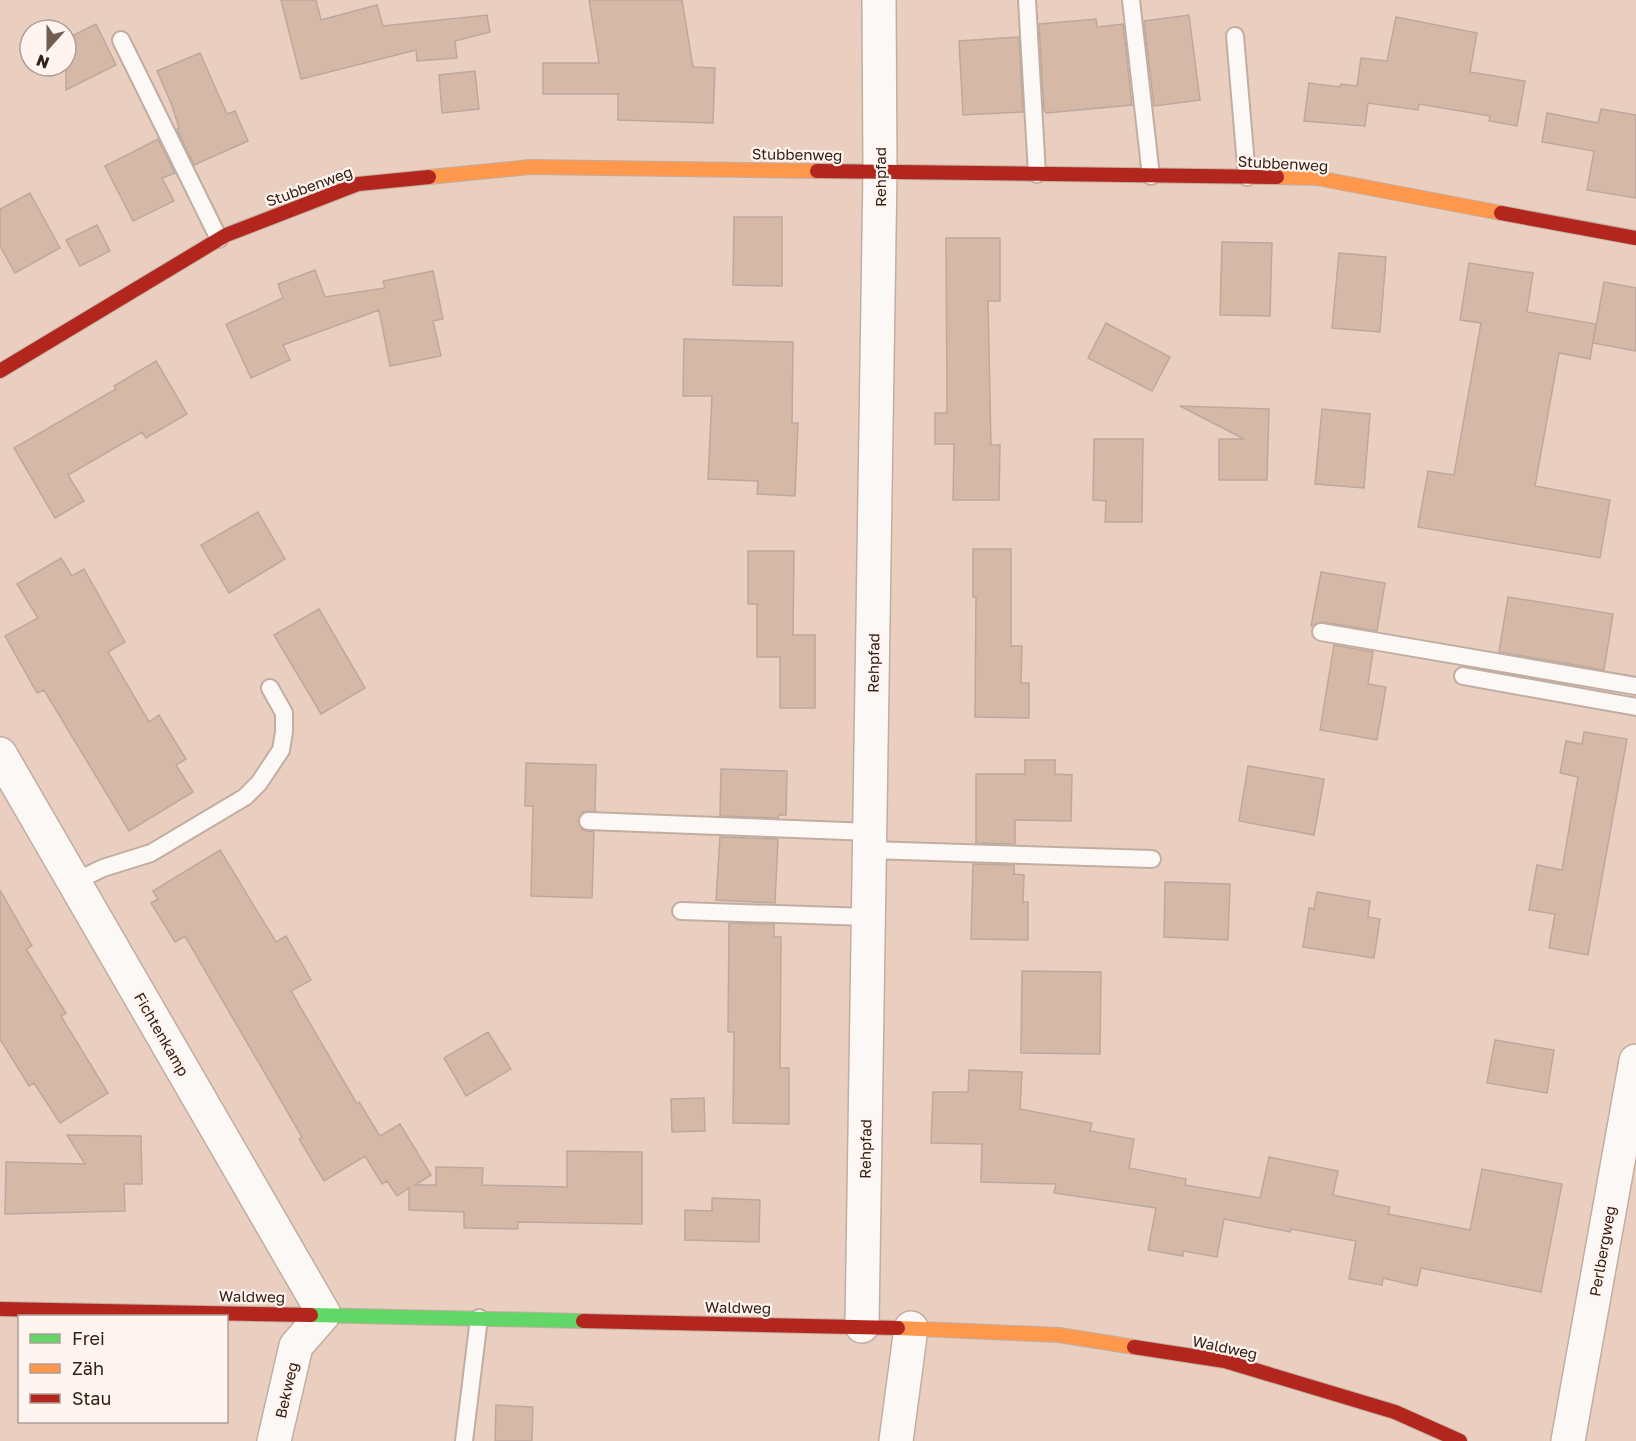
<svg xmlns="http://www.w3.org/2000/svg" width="1636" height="1441" viewBox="0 0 1636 1441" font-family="'Golos Text',sans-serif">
	<rect width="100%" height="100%" fill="#eacfc0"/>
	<!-- building -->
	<path fill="#d6b8a7" stroke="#bda89d" stroke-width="1.5" d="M 281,0 L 316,0 L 321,20 L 377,5 L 383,26 L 487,15 L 490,32 L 455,41 L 457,58 L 417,61 L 416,50 L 301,79 Z
		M 589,0 L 682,0 L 693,67 L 715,68 L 713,123 L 618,120 L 618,94 L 543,94 L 543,63 L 599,63 Z
		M 1189,15 L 1200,100 L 1154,106 L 1144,21 Z
		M 1396,17 L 1477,33 L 1470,72 L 1525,81 L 1517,126 L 1489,121 L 1490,116 L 1419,104 L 1418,110 L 1368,103 L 1365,126 L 1304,121 L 1309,83 L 1340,87 L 1341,84 L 1357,86 L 1361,58 L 1387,61 Z
		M 1096,19 L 1097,27 L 1123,24 L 1132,105 L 1047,113 L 1044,111 L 1039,24 Z
		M 96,24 L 116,65 L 66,90 L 66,39 Z
		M 1019,37 L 1023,112 L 963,115 L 959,41 Z
		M 200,53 L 227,114 L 235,111 L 248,141 L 194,165 L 177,129 L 179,128 L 171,103 L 157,71 Z
		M 475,71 L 479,109 L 442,113 L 439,75 Z
		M 1601,109 L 1636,115 L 1636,198 L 1587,190 L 1594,151 L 1542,142 L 1547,113 L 1598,123 Z
		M 158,139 L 175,173 L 162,178 L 174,201 L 133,221 L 105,166 Z
		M 30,193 L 60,248 L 15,273 L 0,246 L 0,209 Z
		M 734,217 L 782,217 L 782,286 L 733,285 Z
		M 97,225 L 110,251 L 80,266 L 66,240 Z
		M 946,238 L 1000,238 L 1000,301 L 988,301 L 991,445 L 1000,445 L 999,500 L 953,500 L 954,444 L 935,444 L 935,413 L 947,413 Z
		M 1222,242 L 1272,243 L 1270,316 L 1220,315 Z
		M 1339,253 L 1386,257 L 1380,332 L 1332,328 Z
		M 1469,263 L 1533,273 L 1527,312 L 1596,324 L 1590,359 L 1559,353 L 1535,486 L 1610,500 L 1600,558 L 1418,527 L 1428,471 L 1454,475 L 1481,323 L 1460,320 Z
		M 315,270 L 325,297 L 385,288 L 383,281 L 433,271 L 443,319 L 433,321 L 441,356 L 390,366 L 379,310 L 283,345 L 290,360 L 251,378 L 226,324 L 283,298 L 278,284 Z
		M 1604,282 L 1636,288 L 1636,351 L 1593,343 Z
		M 1106,323 L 1170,357 L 1152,391 L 1088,358 Z
		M 684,339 L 793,342 L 792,423 L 798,423 L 795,496 L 757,494 L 758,481 L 708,479 L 712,396 L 683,396 Z
		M 156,361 L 187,414 L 146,438 L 142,432 L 68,475 L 84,501 L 55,518 L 14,448 L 116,389 L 114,386 Z
		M 1180,406 L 1269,409 L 1267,480 L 1219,480 L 1219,439 L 1244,439 Z
		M 1322,409 L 1370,414 L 1364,488 L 1315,484 Z
		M 1094,439 L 1143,439 L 1142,522 L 1105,522 L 1106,501 L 1093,500 Z
		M 258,512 L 285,559 L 229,593 L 201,545 Z
		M 973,549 L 1011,549 L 1011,646 L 1022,646 L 1021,683 L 1029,683 L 1029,718 L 975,717 L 976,597 L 973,597 Z
		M 748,551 L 794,551 L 793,635 L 815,635 L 815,708 L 780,708 L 780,657 L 757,657 L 757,604 L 748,604 Z
		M 61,558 L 72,576 L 84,569 L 125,642 L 108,652 L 149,722 L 159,715 L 186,759 L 176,765 L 193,792 L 129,831 L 44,690 L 37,693 L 5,636 L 38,618 L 17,584 Z
		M 1321,572 L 1385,583 L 1377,631 L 1323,622 L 1311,626 Z
		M 1508,597 L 1613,614 L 1604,670 L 1499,652 Z
		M 319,609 L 365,688 L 321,714 L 274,635 Z
		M 1334,645 L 1373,652 L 1368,684 L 1386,687 L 1377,740 L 1320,730 Z
		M 1584,732 L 1627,739 L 1588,955 L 1549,948 L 1555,914 L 1529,910 L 1537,865 L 1562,870 L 1578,777 L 1560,773 L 1566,741 L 1582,744 Z
		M 1025,760 L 1055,760 L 1055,774 L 1072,775 L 1071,821 L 1015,820 L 1015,844 L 976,843 L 976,774 L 1025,774 Z
		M 526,763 L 596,765 L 595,811 L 583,812 L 578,821 L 583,830 L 594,832 L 592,898 L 531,896 L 533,806 L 525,806 Z
		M 1248,766 L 1324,779 L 1314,835 L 1239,821 Z
		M 721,769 L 787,771 L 786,815 L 779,815 L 778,818 L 720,816 Z
		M 720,837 L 778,839 L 775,903 L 716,900 Z
		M 220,850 L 276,942 L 286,936 L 311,980 L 291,991 L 357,1104 L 359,1102 L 380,1136 L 400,1124 L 431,1175 L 415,1185 L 436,1185 L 436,1167 L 483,1168 L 482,1185 L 567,1187 L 567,1151 L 642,1152 L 642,1224 L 518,1222 L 518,1229 L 464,1228 L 464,1212 L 409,1210 L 409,1188 L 397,1196 L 387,1181 L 382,1184 L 365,1156 L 324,1181 L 299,1139 L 302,1137 L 185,936 L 175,942 L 151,903 L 158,899 L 153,891 Z
		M 973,864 L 1014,865 L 1014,874 L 1024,875 L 1023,902 L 1028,902 L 1028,940 L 971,939 Z
		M 1165,882 L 1230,884 L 1228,940 L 1164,937 Z
		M 0,890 L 32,946 L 26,949 L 66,1013 L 61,1016 L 108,1093 L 60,1123 L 34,1083 L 29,1086 L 0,1039 Z
		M 1317,892 L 1370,901 L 1368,917 L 1380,919 L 1374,958 L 1303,947 L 1309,908 L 1314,909 Z
		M 729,923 L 774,924 L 774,937 L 781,937 L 780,1068 L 789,1068 L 789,1124 L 733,1123 L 734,1032 L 728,1032 Z
		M 1022,971 L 1101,972 L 1100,1054 L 1021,1053 Z
		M 488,1032 L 511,1069 L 466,1096 L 444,1058 Z
		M 1495,1040 L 1554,1050 L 1547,1093 L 1487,1083 Z
		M 969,1070 L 1022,1072 L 1020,1109 L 1092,1123 L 1090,1131 L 1134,1139 L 1129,1168 L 1186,1179 L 1185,1185 L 1260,1198 L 1269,1157 L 1338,1171 L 1333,1195 L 1390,1207 L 1388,1214 L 1470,1230 L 1482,1169 L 1562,1184 L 1541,1292 L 1421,1268 L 1417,1286 L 1383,1278 L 1382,1285 L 1349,1279 L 1356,1241 L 1291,1229 L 1290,1232 L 1224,1219 L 1217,1257 L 1183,1251 L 1183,1256 L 1148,1250 L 1156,1208 L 1054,1193 L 1056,1184 L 981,1182 L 982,1144 L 931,1143 L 933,1092 L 968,1092 Z
		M 704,1098 L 705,1131 L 672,1132 L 671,1099 Z
		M 67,1135 L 141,1136 L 142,1184 L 124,1184 L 125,1211 L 5,1214 L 6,1162 L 85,1164 Z
		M 712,1198 L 760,1200 L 759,1242 L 685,1240 L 685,1210 L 712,1211 Z
		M 496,1405 L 533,1407 L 532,1441 L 495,1441 Z"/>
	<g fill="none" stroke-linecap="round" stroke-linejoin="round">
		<!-- lane casing -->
		<g stroke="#c2ada1" stroke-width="20">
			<path id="lane" d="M 1027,0 L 1037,174
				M 1131,0 L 1151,176
				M 1235,36 L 1247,177
				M 121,40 L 219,239
				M 1321,632 L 1636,686
				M 1463,676 L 1636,707
				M 588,821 L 870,832
				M 870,850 L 1152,859
				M 74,882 L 103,868 L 151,853 L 245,797 L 259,783 L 281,750 L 284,732 L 284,713 L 270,688
				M 681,911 L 869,917
				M 464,1441 L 479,1318"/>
		</g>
		<!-- street casing -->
		<g stroke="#c2ada1" stroke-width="36">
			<path id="street" d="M 0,754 L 324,1314 L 296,1346 L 274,1441
				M 862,1326 L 880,171 L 879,0
				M 896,1441 L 911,1328
				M 1568,1441 L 1636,1061"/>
		</g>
		<!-- fast casing -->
		<g stroke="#c2ada1" stroke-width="16">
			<path id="fast" d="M 311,1315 L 583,1321"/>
		</g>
		<!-- slow casing -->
		<g stroke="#c2ada1" stroke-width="16">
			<path id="slow" d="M 429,177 L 530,167 L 817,171
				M 1277,177 L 1317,178 L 1501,213
				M 898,1328 L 1059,1335 L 1134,1347"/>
		</g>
		<!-- jam casing -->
		<g stroke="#c2ada1" stroke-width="16">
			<path id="jam" d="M 817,171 L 1277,177
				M 1501,213 L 1636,238
				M 0,371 L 226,235 L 358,184 L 429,177
				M 0,1309 L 311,1315
				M 583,1321 L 898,1328
				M 1134,1347 L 1225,1361 L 1395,1412 L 1460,1441"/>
		</g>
		<!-- lane -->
		<use href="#lane" stroke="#fcf8f6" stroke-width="16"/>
		<!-- street -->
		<use href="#street" stroke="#fcf8f6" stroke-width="33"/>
		<!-- fast -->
		<use href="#fast" stroke="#63d668" stroke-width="14"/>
		<!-- slow -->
		<use href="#slow" stroke="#ff974d" stroke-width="14"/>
		<!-- jam -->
		<use href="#jam" stroke="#b3261e" stroke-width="14"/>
	</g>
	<g text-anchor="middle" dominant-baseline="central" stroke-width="4.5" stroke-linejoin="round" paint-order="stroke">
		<!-- street labels -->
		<g font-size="15" fill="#332016" stroke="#fff4ef">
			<text transform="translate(797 154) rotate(1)">Stubbenweg</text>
			<text transform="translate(1283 163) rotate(3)">Stubbenweg</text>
			<text transform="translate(880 177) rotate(-90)">Rehpfad</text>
			<text transform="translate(309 186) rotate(-20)">Stubbenweg</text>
			<text transform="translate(873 663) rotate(-89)">Rehpfad</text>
			<text transform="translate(162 1034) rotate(60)">Fichtenkamp</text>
			<text transform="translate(865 1149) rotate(-89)">Rehpfad</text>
			<text transform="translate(1602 1251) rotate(-80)">Perlbergweg</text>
			<text transform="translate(252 1296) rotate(1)">Waldweg</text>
			<text transform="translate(738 1307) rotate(1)">Waldweg</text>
			<text transform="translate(1225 1347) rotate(12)">Waldweg</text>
			<text transform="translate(286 1390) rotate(-77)">Bekweg</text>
		</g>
	</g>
	<!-- legend -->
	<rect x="18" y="1315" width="210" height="108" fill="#fff4ef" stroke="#ad9f98" stroke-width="1.5"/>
	<rect x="30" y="1334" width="30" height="9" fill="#63d668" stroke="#ad9f98" stroke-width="1.5"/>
	<text x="72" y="1345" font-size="18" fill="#332016">Frei</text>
	<rect x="30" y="1364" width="30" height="9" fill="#ff974d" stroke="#ad9f98" stroke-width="1.5"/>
	<text x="72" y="1375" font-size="18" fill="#332016">Zäh</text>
	<rect x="30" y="1394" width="30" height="9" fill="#b3261e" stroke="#ad9f98" stroke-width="1.5"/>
	<text x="72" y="1405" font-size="18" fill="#332016">Stau</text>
	<!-- north arrow -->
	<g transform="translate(48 48) rotate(201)"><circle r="28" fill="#fff4ef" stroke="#ad9f98" stroke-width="1.5"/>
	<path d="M0-4.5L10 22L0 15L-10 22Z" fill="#735d52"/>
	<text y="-9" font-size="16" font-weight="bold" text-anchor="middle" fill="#332016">N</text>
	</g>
</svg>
